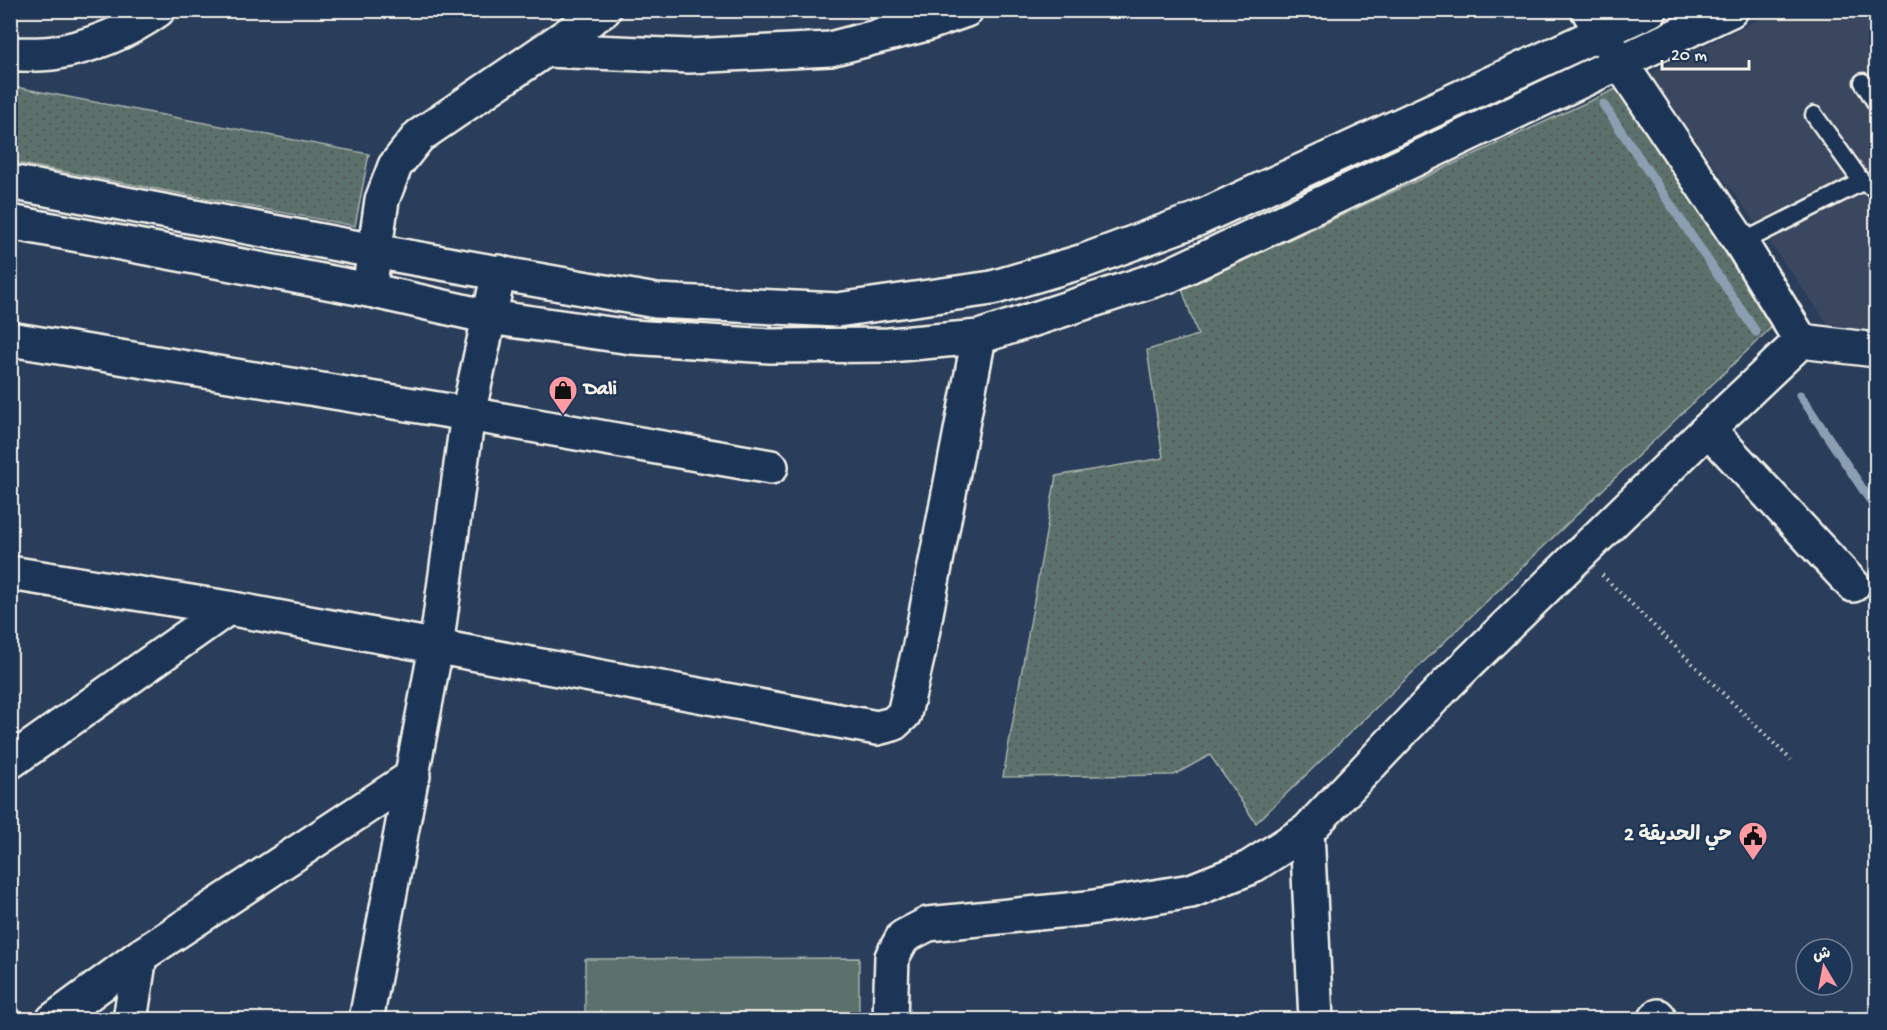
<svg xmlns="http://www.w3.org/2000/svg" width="1887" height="1030" viewBox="0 0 1887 1030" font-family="'Gochi Hand','Playpen Sans Arabic',sans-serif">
	<defs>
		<pattern id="grass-dots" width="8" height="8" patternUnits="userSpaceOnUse" patternTransform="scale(1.5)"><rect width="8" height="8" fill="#5d716c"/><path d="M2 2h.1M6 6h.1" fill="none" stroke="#525a57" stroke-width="1.8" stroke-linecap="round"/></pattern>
	</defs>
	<rect width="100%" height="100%" fill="#2a3d5a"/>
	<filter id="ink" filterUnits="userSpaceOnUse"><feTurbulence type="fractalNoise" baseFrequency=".0167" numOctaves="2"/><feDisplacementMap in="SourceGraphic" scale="12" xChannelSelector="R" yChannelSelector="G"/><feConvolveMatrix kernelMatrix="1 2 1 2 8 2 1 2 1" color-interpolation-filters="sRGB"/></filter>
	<g filter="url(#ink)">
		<!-- built -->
		<path fill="#3a475e" d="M 1775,11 L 1876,11 L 1876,331 L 1829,325 L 1648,74 Z"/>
		<!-- grass -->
		<path fill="url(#grass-dots)" stroke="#a8b1aa" stroke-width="1.5" d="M 10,86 L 369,154 L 355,226 L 11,162 Z
			M 1618,88 L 1773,326 L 1256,823 L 1210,755 L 1174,775 L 1003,777 L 1056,476 L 1163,458 L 1147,350 L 1198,335 L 1182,289 Z"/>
		<!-- garden -->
		<path fill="#5d716c" stroke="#a8b1aa" stroke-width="1.5" d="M 859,958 L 859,1019 L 585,1019 L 585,959 Z"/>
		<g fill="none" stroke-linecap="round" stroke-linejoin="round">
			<!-- stream -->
			<path stroke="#8c9eb1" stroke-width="9" d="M 1603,104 L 1756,332
				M 1800,395 L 1876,509"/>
			<!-- service casing -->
			<g stroke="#f4f1e8" stroke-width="21">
				<path id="service" d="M 1863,82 L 1876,103
					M 1814,115 L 1862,182 L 1876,189
					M 1741,243 L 1862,182"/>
			</g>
			<!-- minor casing -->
			<g stroke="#f4f1e8" stroke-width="38">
				<path id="minor" d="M 1588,10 L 1621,64 L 1741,243 L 1801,341
					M 546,50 L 689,56 L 830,49 L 926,24 L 966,10
					M 10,54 C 24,54 39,55 53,53 C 90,47 127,32 158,10
					M 369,290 L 382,200 L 395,166 L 419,136 L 604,10
					M 10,339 L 468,414 L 771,467
					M 1801,341 L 1876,350
					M 1708,429 L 1853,585
					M 10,573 L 228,608 L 877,728 L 893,724 L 904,714 L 919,650 L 979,337
					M 10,762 L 228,608
					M 1307,831 L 1316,1020
					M 53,1020 L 140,956 L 413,776
					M 130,1020 L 140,956
					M 366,1020 L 436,647 L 468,414 L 499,272
					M 890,1020 L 892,957 L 903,937 L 928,924 L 1088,908 L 1191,891 L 1249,868 L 1307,831 L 1447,684 L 1708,429 L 1801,341
					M 1655,1020 L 1658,1016"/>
			</g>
			<!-- tertiary casing -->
			<g stroke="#f4f1e8" stroke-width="38">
				<path id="tertiary" d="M 10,182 L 374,251 L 656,301 L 837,310 L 992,288 L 1084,261 L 1195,220 L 1650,10
					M 10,222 L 369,290 L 489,317 L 631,337 L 770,346 L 889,345 L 979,337 L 1170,275 L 1731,10"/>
			</g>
			<!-- path -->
			<path stroke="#f4f1e8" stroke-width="4" stroke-dasharray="1.5 4.5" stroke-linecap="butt" d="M 1602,575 L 1791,760"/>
			<!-- service -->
			<use href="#service" stroke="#1d3557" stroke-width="16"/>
			<!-- minor -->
			<use href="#minor" stroke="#1d3557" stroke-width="33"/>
			<!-- tertiary -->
			<use href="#tertiary" stroke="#1d3557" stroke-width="33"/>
		</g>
	</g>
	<!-- icons -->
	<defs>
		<g id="shop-pin" transform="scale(1.5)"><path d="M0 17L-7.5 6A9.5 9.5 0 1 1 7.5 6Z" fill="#ff9aa2" stroke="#1d3557"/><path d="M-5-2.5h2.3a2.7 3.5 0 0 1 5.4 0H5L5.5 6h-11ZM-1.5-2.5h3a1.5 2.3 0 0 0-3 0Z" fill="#111"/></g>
		<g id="civic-pin" transform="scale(1.5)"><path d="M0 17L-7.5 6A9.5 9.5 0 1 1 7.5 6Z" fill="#ff9aa2" stroke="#1d3557"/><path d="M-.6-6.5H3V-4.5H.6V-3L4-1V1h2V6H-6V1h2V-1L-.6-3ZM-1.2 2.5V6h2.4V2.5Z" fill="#111"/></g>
	</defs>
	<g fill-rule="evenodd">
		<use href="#shop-pin" x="563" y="390"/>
		<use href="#civic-pin" x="1753" y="836"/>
	</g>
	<g text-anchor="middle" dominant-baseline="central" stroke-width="4.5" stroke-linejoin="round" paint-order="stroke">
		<!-- poi labels -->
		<g font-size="20" font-weight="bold" fill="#f4f1e8" stroke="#1d3557" text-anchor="start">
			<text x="584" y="390">Dali</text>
			<text x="1732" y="836" text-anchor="end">حي الحديقة 2</text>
		</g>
	</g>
	<!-- margin -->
	<rect width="1887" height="1030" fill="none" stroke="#1d3557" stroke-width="36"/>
	<rect x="18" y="18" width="1851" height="994" fill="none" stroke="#f4f1e8" stroke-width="2" filter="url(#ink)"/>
	<!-- north arrow -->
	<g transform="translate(1824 967) rotate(350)"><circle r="28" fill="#1d3557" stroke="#738091" stroke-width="1.5"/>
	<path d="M0-4.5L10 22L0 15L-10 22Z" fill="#ff9aa2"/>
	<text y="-9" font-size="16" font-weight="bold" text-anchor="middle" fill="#f4f1e8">ش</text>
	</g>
	<!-- scale -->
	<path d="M1662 60v9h87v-9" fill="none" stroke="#f4f1e8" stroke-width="3"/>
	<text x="1671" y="60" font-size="18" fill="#f4f1e8" stroke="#1d3557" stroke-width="4.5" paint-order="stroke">20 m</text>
</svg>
